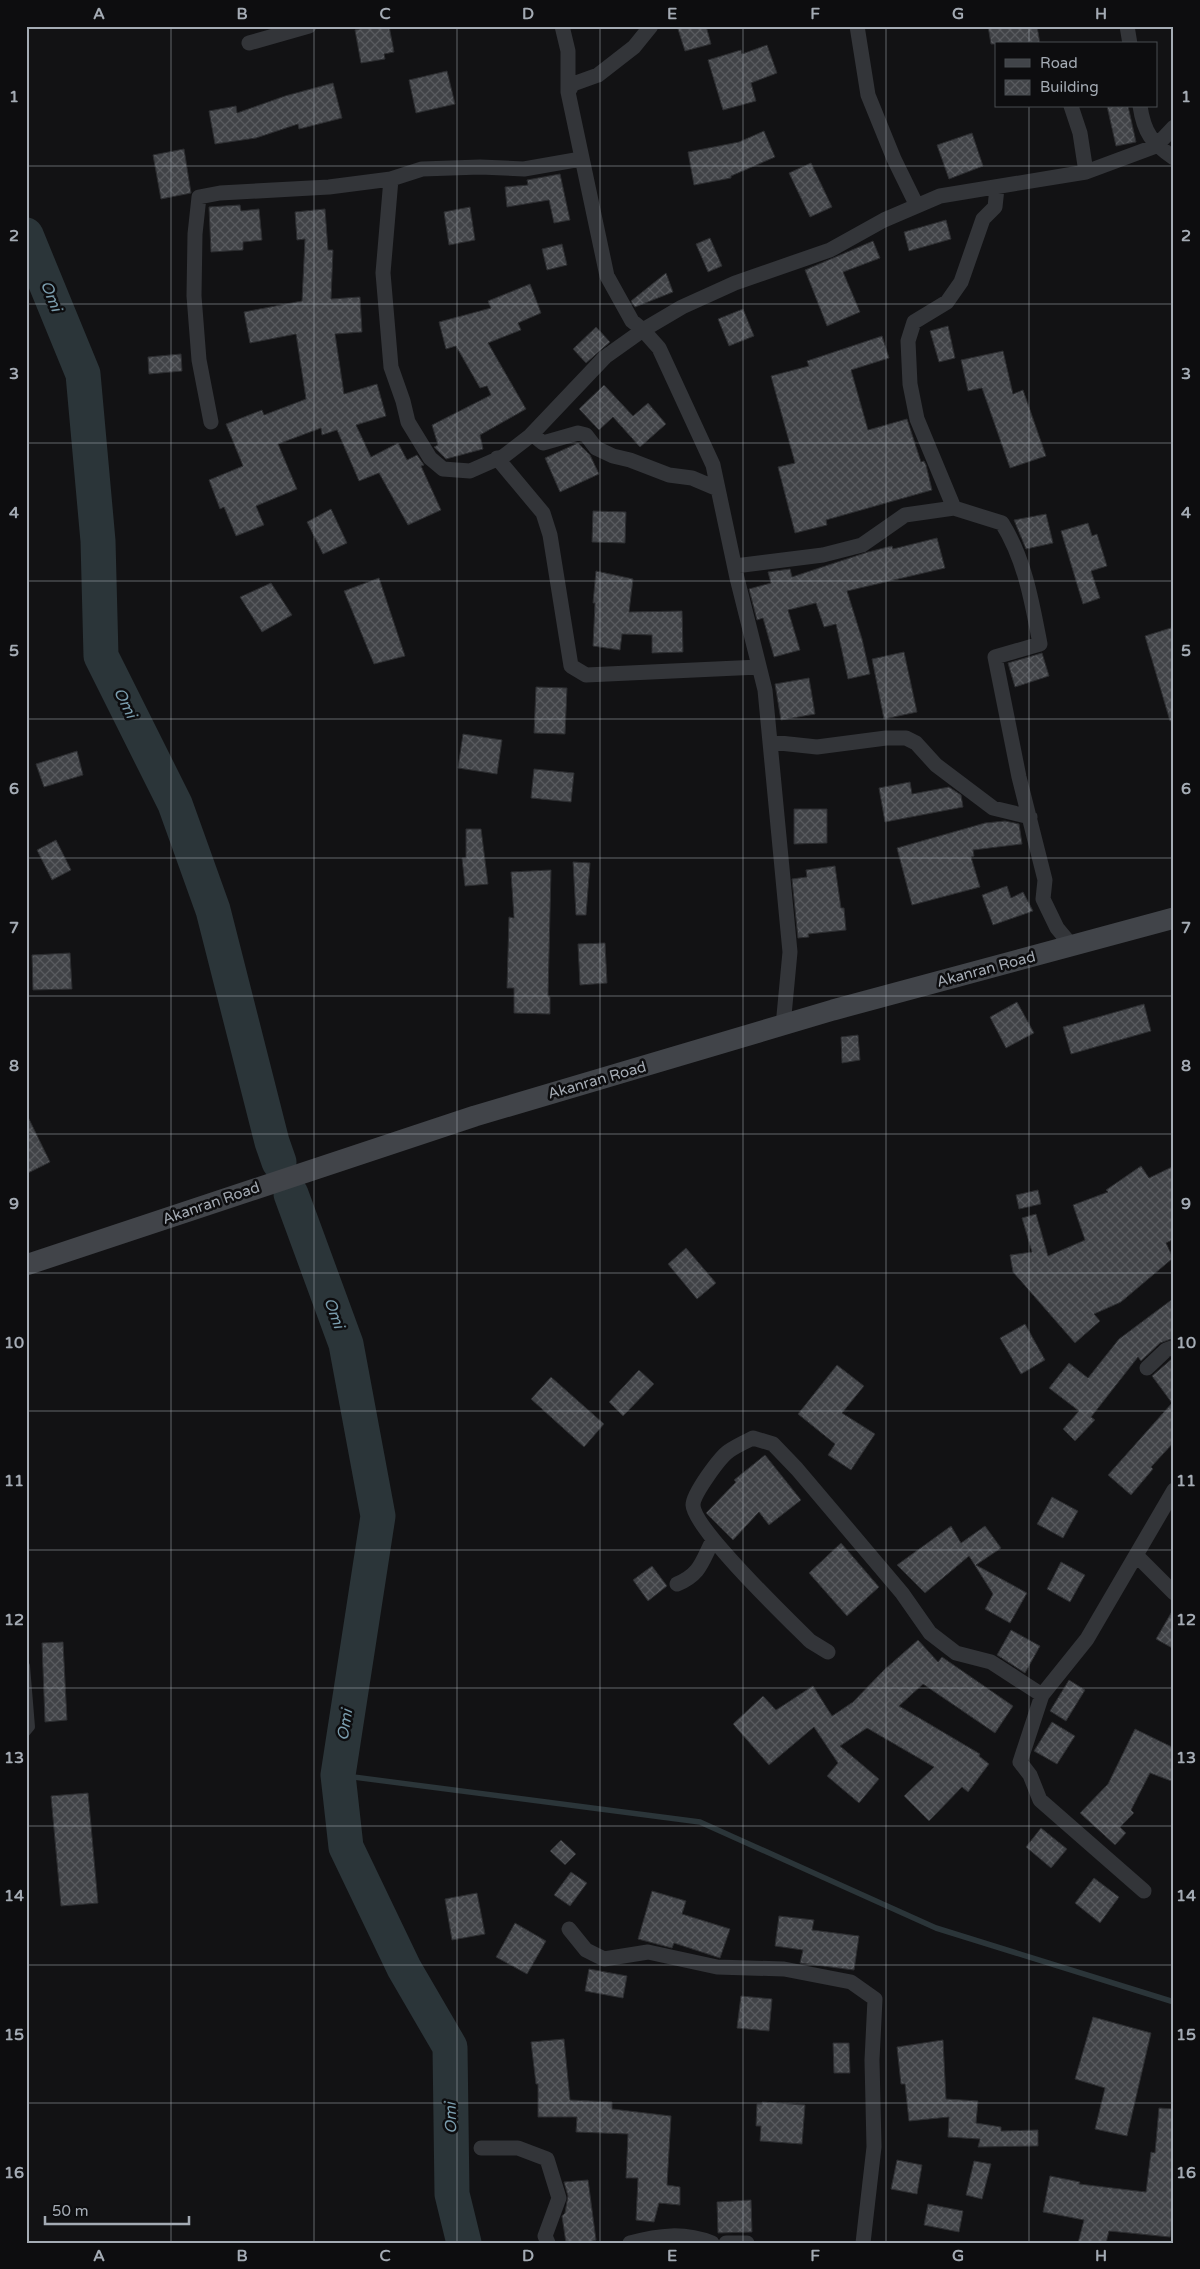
<svg xmlns="http://www.w3.org/2000/svg" width="1200" height="2269" viewBox="0 0 1200 2269" font-family="'Varela Round',sans-serif">
	<defs>
		<pattern id="building-cross-hatch" width="8" height="8" patternUnits="userSpaceOnUse" patternTransform="scale(1.25)"><rect width="8" height="8" fill="#414347"/><path d="M0 0l8 8M0 8l8-8" fill="none" stroke="#595b5f"/></pattern>
	</defs>
	<rect width="100%" height="100%" fill="#121214"/>
	<g fill="none" stroke-linecap="round" stroke-linejoin="round">
		<!-- stream -->
		<path stroke="#2b3539" stroke-width="5.5" d="M 338,1775 L 700,1822 L 936,1928 L 1174,2002"/>
		<!-- river -->
		<path stroke="#2b3539" stroke-width="35" d="M 26,235 L 83,374 L 98,541 L 101,656 L 175,804 L 213,910 L 272,1142 L 279,1162
			M 291,1194 L 346,1344 L 378,1516 L 338,1775 L 346,1847 L 404,1968 L 450,2047 L 452,2194 L 464,2243"/>
	</g>
	<!-- building -->
	<path fill="url(#building-cross-hatch)" stroke="#2c2d30" d="M 374,26 L 389,26 L 394,52 L 384,54 L 385,59 L 361,63 L 355,30 Z
		M 677,26 L 706,26 L 711,44 L 685,51 Z
		M 988,26 L 1037,26 L 1040,44 L 991,44 Z
		M 767,45 L 777,73 L 751,83 L 756,101 L 723,110 L 708,60 L 741,50 L 742,54 Z
		M 447,71 L 455,104 L 416,113 L 409,80 Z
		M 333,83 L 342,118 L 299,129 L 298,124 L 256,138 L 215,144 L 209,111 L 236,106 L 237,113 L 285,96 Z
		M 1107,106 L 1128,106 L 1136,142 L 1116,146 Z
		M 764,131 L 775,157 L 731,176 L 731,178 L 694,185 L 688,152 L 739,142 Z
		M 972,133 L 983,166 L 949,179 L 937,145 Z
		M 184,149 L 191,193 L 161,199 L 153,155 Z
		M 811,163 L 832,207 L 810,217 L 789,173 Z
		M 560,174 L 570,220 L 554,223 L 549,200 L 507,207 L 505,187 L 528,185 L 527,180 Z
		M 240,205 L 241,211 L 259,209 L 262,240 L 243,242 L 243,250 L 211,252 L 209,207 Z
		M 470,207 L 475,240 L 449,245 L 444,212 Z
		M 325,209 L 328,250 L 333,250 L 331,299 L 360,297 L 362,332 L 335,334 L 344,394 L 377,384 L 386,416 L 356,425 L 371,457 L 398,443 L 407,460 L 417,455 L 424,465 L 421,466 L 441,510 L 408,525 L 379,473 L 359,481 L 337,430 L 322,435 L 321,428 L 278,444 L 297,489 L 256,506 L 264,525 L 236,536 L 224,507 L 220,509 L 209,480 L 243,466 L 226,424 L 262,410 L 264,415 L 306,399 L 296,334 L 250,343 L 244,312 L 302,301 L 305,239 L 297,240 L 295,212 Z
		M 946,220 L 951,239 L 909,251 L 904,232 Z
		M 710,238 L 722,266 L 708,272 L 696,244 Z
		M 873,241 L 880,258 L 843,272 L 860,312 L 827,326 L 805,270 Z
		M 562,244 L 567,265 L 547,270 L 542,249 Z
		M 666,273 L 673,292 L 635,307 L 631,301 Z
		M 530,284 L 541,313 L 518,323 L 521,330 L 488,343 L 526,409 L 480,435 L 483,449 L 446,459 L 434,447 L 438,445 L 432,425 L 491,395 L 487,386 L 480,388 L 456,346 L 446,349 L 439,322 L 491,308 L 488,301 Z
		M 743,309 L 754,336 L 729,346 L 718,319 Z
		M 948,326 L 955,358 L 939,362 L 930,331 Z
		M 596,327 L 610,342 L 586,363 L 573,349 Z
		M 882,336 L 889,358 L 851,370 L 868,430 L 907,419 L 921,462 L 924,461 L 926,465 L 932,490 L 826,520 L 827,525 L 795,533 L 778,467 L 795,463 L 771,376 L 809,366 L 807,361 Z
		M 1003,351 L 1013,394 L 1023,390 L 1046,456 L 1010,468 L 982,388 L 968,391 L 961,360 Z
		M 181,354 L 182,371 L 149,374 L 148,357 Z
		M 604,385 L 633,416 L 648,403 L 666,424 L 640,447 L 613,417 L 599,430 L 579,409 Z
		M 578,443 L 590,455 L 599,474 L 560,492 L 545,458 Z
		M 331,509 L 347,543 L 323,554 L 307,522 Z
		M 593,511 L 626,512 L 625,543 L 592,542 Z
		M 1046,514 L 1053,543 L 1026,549 L 1014,520 Z
		M 1088,523 L 1092,536 L 1097,534 L 1107,566 L 1091,571 L 1100,598 L 1083,604 L 1061,531 Z
		M 937,538 L 945,568 L 847,591 L 862,639 L 870,674 L 848,679 L 836,624 L 824,627 L 816,603 L 788,610 L 800,650 L 774,657 L 763,618 L 757,620 L 749,589 L 771,583 L 768,572 L 790,569 L 792,577 L 868,552 L 892,546 L 893,549 Z
		M 596,571 L 633,579 L 629,612 L 682,611 L 683,652 L 652,653 L 652,635 L 622,634 L 620,650 L 593,646 L 595,603 L 593,603 Z
		M 379,578 L 405,656 L 374,664 L 344,591 Z
		M 271,583 L 292,615 L 262,632 L 240,597 Z
		M 1174,627 L 1174,720 L 1170,721 L 1145,636 Z
		M 904,652 L 917,712 L 884,719 L 872,659 Z
		M 1042,653 L 1049,676 L 1015,687 L 1008,663 Z
		M 809,678 L 815,714 L 781,720 L 775,684 Z
		M 536,687 L 567,688 L 565,734 L 534,733 Z
		M 463,734 L 502,740 L 497,774 L 458,768 Z
		M 77,751 L 83,775 L 44,787 L 36,764 Z
		M 534,769 L 574,773 L 571,802 L 531,798 Z
		M 910,782 L 912,794 L 949,787 L 961,795 L 963,807 L 885,822 L 879,788 Z
		M 794,809 L 827,809 L 827,843 L 794,844 Z
		M 1005,821 L 1019,824 L 1022,844 L 973,850 L 974,856 L 971,857 L 980,887 L 912,905 L 897,848 L 985,823 Z
		M 466,829 L 481,829 L 488,884 L 465,886 L 462,858 L 466,858 Z
		M 56,840 L 71,870 L 52,880 L 37,850 Z
		M 573,862 L 590,863 L 586,915 L 576,915 Z
		M 835,866 L 841,908 L 844,908 L 846,930 L 808,934 L 809,937 L 798,938 L 792,879 L 807,877 L 806,870 Z
		M 551,870 L 548,996 L 550,997 L 550,1014 L 514,1013 L 514,988 L 507,988 L 509,917 L 514,918 L 511,872 Z
		M 1007,886 L 1011,898 L 1023,892 L 1033,911 L 993,925 L 982,895 Z
		M 605,943 L 607,983 L 580,985 L 578,944 Z
		M 70,953 L 72,989 L 33,990 L 32,955 Z
		M 1017,1002 L 1034,1033 L 1006,1048 L 990,1017 Z
		M 1144,1004 L 1151,1031 L 1071,1054 L 1063,1027 Z
		M 858,1035 L 860,1060 L 842,1063 L 841,1037 Z
		M 26,1113 L 50,1162 L 26,1174 Z
		M 1141,1166 L 1149,1178 L 1174,1166 L 1174,1239 L 1166,1243 L 1173,1258 L 1121,1302 L 1094,1314 L 1100,1321 L 1075,1343 L 1013,1272 L 1010,1255 L 1032,1252 L 1022,1218 L 1036,1214 L 1048,1256 L 1085,1240 L 1073,1205 L 1108,1192 L 1106,1190 Z
		M 1038,1190 L 1041,1204 L 1019,1209 L 1016,1195 Z
		M 686,1248 L 716,1283 L 697,1299 L 668,1264 Z
		M 1174,1298 L 1174,1338 L 1160,1343 L 1141,1361 L 1138,1357 L 1091,1417 L 1095,1420 L 1075,1441 L 1063,1429 L 1079,1411 L 1049,1388 L 1069,1363 L 1088,1378 L 1119,1339 Z
		M 1025,1324 L 1045,1360 L 1021,1374 L 1000,1338 Z
		M 1174,1357 L 1174,1442 L 1151,1467 L 1153,1469 L 1131,1495 L 1108,1475 L 1172,1403 L 1152,1376 Z
		M 837,1365 L 864,1386 L 842,1413 L 875,1434 L 851,1470 L 828,1455 L 835,1444 L 798,1414 Z
		M 639,1370 L 654,1384 L 623,1416 L 609,1402 Z
		M 551,1377 L 604,1424 L 584,1447 L 531,1399 Z
		M 765,1455 L 801,1500 L 769,1525 L 759,1512 L 733,1540 L 706,1513 L 736,1482 L 734,1480 Z
		M 1052,1497 L 1078,1511 L 1063,1538 L 1037,1524 Z
		M 951,1526 L 961,1543 L 985,1526 L 1001,1548 L 976,1565 L 1027,1593 L 1010,1623 L 985,1609 L 993,1594 L 969,1556 L 925,1593 L 897,1565 Z
		M 841,1543 L 879,1587 L 847,1616 L 809,1573 Z
		M 1061,1562 L 1085,1575 L 1070,1602 L 1047,1589 Z
		M 652,1566 L 667,1586 L 648,1601 L 633,1580 Z
		M 1174,1608 L 1174,1649 L 1156,1639 Z
		M 1011,1630 L 1040,1646 L 1025,1673 L 997,1655 Z
		M 918,1640 L 938,1662 L 942,1657 L 1013,1706 L 995,1733 L 923,1684 L 899,1706 L 980,1754 L 979,1756 L 989,1764 L 968,1792 L 962,1787 L 929,1821 L 904,1796 L 934,1767 L 867,1728 L 840,1746 L 879,1779 L 859,1803 L 827,1776 L 838,1763 L 814,1727 L 769,1765 L 733,1724 L 763,1696 L 776,1710 L 813,1686 L 832,1716 L 853,1702 L 884,1670 Z
		M 63,1642 L 67,1720 L 45,1722 L 42,1643 Z
		M 1069,1680 L 1085,1690 L 1066,1721 L 1050,1711 Z
		M 1052,1722 L 1075,1736 L 1057,1764 L 1034,1751 Z
		M 1135,1729 L 1174,1748 L 1174,1782 L 1150,1773 L 1131,1810 L 1134,1813 L 1120,1827 L 1126,1833 L 1115,1845 L 1080,1813 L 1108,1784 Z
		M 88,1793 L 98,1903 L 61,1906 L 51,1796 Z
		M 1041,1828 L 1067,1849 L 1051,1868 L 1026,1847 Z
		M 561,1840 L 576,1854 L 565,1865 L 550,1851 Z
		M 571,1872 L 587,1883 L 570,1906 L 554,1895 Z
		M 1094,1878 L 1119,1897 L 1100,1923 L 1075,1903 Z
		M 652,1891 L 686,1901 L 682,1914 L 730,1929 L 720,1958 L 674,1943 L 672,1948 L 638,1939 Z
		M 477,1893 L 485,1934 L 452,1940 L 445,1899 Z
		M 779,1916 L 814,1920 L 812,1930 L 859,1936 L 854,1970 L 800,1963 L 803,1950 L 775,1946 Z
		M 515,1923 L 546,1941 L 527,1974 L 496,1957 Z
		M 589,1969 L 627,1976 L 623,1998 L 585,1991 Z
		M 741,1996 L 772,1999 L 769,2031 L 737,2028 Z
		M 1093,2017 L 1151,2033 L 1127,2136 L 1095,2129 L 1105,2088 L 1075,2079 Z
		M 564,2039 L 570,2100 L 612,2102 L 612,2109 L 671,2116 L 667,2185 L 680,2187 L 680,2205 L 659,2203 L 654,2222 L 636,2220 L 638,2178 L 626,2178 L 628,2134 L 576,2132 L 577,2117 L 538,2117 L 538,2084 L 536,2084 L 531,2042 Z
		M 943,2040 L 946,2099 L 978,2101 L 976,2123 L 1001,2127 L 1001,2131 L 1038,2130 L 1038,2146 L 978,2147 L 980,2139 L 948,2137 L 949,2117 L 909,2121 L 905,2084 L 901,2084 L 897,2047 Z
		M 833,2043 L 849,2043 L 850,2073 L 834,2073 Z
		M 762,2102 L 805,2105 L 802,2144 L 760,2141 L 761,2126 L 756,2126 L 757,2104 L 762,2104 Z
		M 1159,2108 L 1174,2109 L 1174,2206 L 1170,2237 L 1109,2231 L 1106,2243 L 1078,2243 L 1084,2220 L 1043,2212 L 1050,2176 L 1080,2182 L 1079,2184 L 1146,2192 L 1151,2152 L 1155,2153 Z
		M 897,2160 L 922,2165 L 917,2194 L 891,2189 Z
		M 974,2161 L 991,2164 L 982,2199 L 966,2195 Z
		M 588,2180 L 596,2240 L 587,2243 L 566,2243 L 562,2216 L 565,2213 L 568,2196 L 564,2182 Z
		M 751,2200 L 752,2232 L 718,2233 L 717,2202 Z
		M 928,2204 L 963,2211 L 959,2232 L 924,2225 Z"/>
	<g fill="none" stroke-linecap="round" stroke-linejoin="round">
		<!-- lane -->
		<path stroke="#333539" stroke-width="8" d="M 26,1666 L 31,1727 L 26,1733"/>
		<!-- street -->
		<path stroke="#333539" stroke-width="15" d="M 562,26 L 568,51 L 568,92
			M 651,26 L 634,47 L 598,75 L 573,84 L 568,92 L 607,276 L 632,321 L 643,330 L 659,348 L 713,465 L 737,578 L 765,690 L 790,952 L 783,1026
			M 857,26 L 868,95 L 894,159 L 917,206
			M 1127,26 L 1130,44
			M 249,43 L 309,26
			M 1071,106 L 1080,133 L 1086,172
			M 1140,106 C 1144,133 1152,143 1174,158
			M 391,179 L 383,273 L 391,367 L 403,401 L 408,422 L 430,458 L 443,469 L 470,471 L 504,456 L 530,436 L 605,357 L 643,330 L 682,307 L 735,283 L 830,250 L 884,220 L 940,196 L 1086,172 L 1156,146 L 1174,127
			M 211,422 L 199,360 L 194,296 L 195,234 L 199,197 L 220,193 L 329,187 L 391,179 L 422,169 L 480,167 L 524,169 L 581,159
			M 532,434 L 543,443 L 578,433 L 586,435 L 596,448 L 613,456 L 630,460 L 669,475 L 692,478 L 718,489
			M 497,458 L 543,513 L 550,535 L 571,666 L 586,675 L 759,667
			M 954,508 L 917,419 L 910,384 L 908,341 L 914,322 L 947,302 L 961,282 L 983,219 L 995,207 L 997,188
			M 735,566 L 823,555 L 862,545 L 905,515 L 954,508 L 1002,523 C 1025,560 1032,602 1040,644 L 995,657 L 1019,777 L 1045,880 L 1043,899 L 1057,928 L 1072,946
			M 770,742 L 817,747 L 886,738 L 906,738 L 916,743 L 936,765 L 993,808 L 1030,817
			M 1147,1368 L 1166,1350 L 1174,1347
			M 1137,1556 L 1174,1593
			M 677,1584 C 701,1574 702,1561 713,1540
			M 828,1652 L 810,1641 C 789,1620 694,1529 693,1505 C 693,1494 720,1457 729,1451 C 736,1446 745,1442 753,1438 L 773,1444 L 797,1469 L 902,1593 L 930,1633 L 956,1653 L 991,1662 L 1042,1695
			M 1144,1891 L 1040,1800 L 1030,1775 L 1020,1762 L 1042,1695 L 1087,1639 L 1174,1490
			M 569,1929 L 586,1950 L 604,1959 L 648,1952 L 717,1967 L 784,1969 L 851,1982 L 875,1999 L 872,2060 L 874,2147 L 863,2243
			M 481,2148 L 518,2148 L 547,2159 L 559,2198 L 545,2236 L 548,2243
			M 630,2243 C 659,2235 684,2232 712,2243
			M 726,2243 L 747,2243"/>
		<!-- secondary -->
		<path stroke="#414449" stroke-width="21" d="M 26,1265 L 475,1116 L 833,1010 L 1174,918"/>
	</g>
	<!-- grid -->
	<path fill="none" stroke="#a4abb4" stroke-width="1" stroke-opacity="0.55" d="M 171,26 L 171,2243M 314,26 L 314,2243M 457,26 L 457,2243M 600,26 L 600,2243M 743,26 L 743,2243M 886,26 L 886,2243M 1029,26 L 1029,44M 1029,106 L 1029,2243M 26,166 L 1174,166M 26,304 L 1174,304M 26,443 L 1174,443M 26,581 L 1174,581M 26,719 L 1174,719M 26,858 L 1174,858M 26,996 L 1174,996M 26,1134 L 1174,1134M 26,1273 L 1174,1273M 26,1411 L 1174,1411M 26,1550 L 1174,1550M 26,1688 L 1174,1688M 26,1826 L 1174,1826M 26,1965 L 1174,1965M 26,2103 L 1174,2103"/>
	<g text-anchor="middle" dominant-baseline="central" stroke-width="5" stroke-linejoin="round" paint-order="stroke">
		<!-- street labels -->
		<g font-size="15" fill="#a4abb4" stroke="#0d0d0f">
			<text transform="translate(986 969) rotate(-15)">Akanran Road</text>
			<text transform="translate(597 1080) rotate(-16)">Akanran Road</text>
			<text transform="translate(211 1203) rotate(-19)">Akanran Road</text>
		</g>
		<!-- water labels -->
		<g font-size="16" font-style="italic" fill="#7b9eaf" stroke="#0d0d0f">
			<text transform="translate(51 296) rotate(68)">Omi</text>
			<text transform="translate(125 703) rotate(64)">Omi</text>
			<text transform="translate(334 1313) rotate(70)">Omi</text>
			<text transform="translate(345 1725) rotate(-81)">Omi</text>
			<text transform="translate(451 2118) rotate(-91)">Omi</text>
		</g>
	</g>
	<!-- border -->
	<rect width="1200" height="2269" fill="none" stroke="#0d0d0f" stroke-width="55"/>
	<!-- legend -->
	<rect x="995" y="42" width="162" height="65" fill="#0d0d0f" stroke="#494c51"/>
	<rect x="1005" y="59" width="25" height="8" fill="#414449" stroke="#494c51"/>
	<text x="1040" y="68" font-size="15" fill="#a4abb4">Road</text>
	<rect x="1005" y="80" width="25" height="15" fill="url(#building-cross-hatch)" stroke="#494c51"/>
	<text x="1040" y="92" font-size="15" fill="#a4abb4">Building</text>
	<!-- scale -->
	<path d="M45 2216v8h144v-8" fill="none" stroke="#a4abb4" stroke-width="2.5"/>
	<text x="52" y="2216" font-size="15" fill="#a4abb4" stroke="#0d0d0f" stroke-width="4" paint-order="stroke">50 m</text>
	<rect x="28" y="28" width="1144" height="2214" fill="none" stroke="#a4abb4" stroke-width="2"/>
	<g font-size="16" text-anchor="middle" font-weight="bold" fill="#a4abb4">
		<text x="99" y="19">A</text>
		<text x="242" y="19">B</text>
		<text x="385" y="19">C</text>
		<text x="528" y="19">D</text>
		<text x="672" y="19">E</text>
		<text x="815" y="19">F</text>
		<text x="958" y="19">G</text>
		<text x="1101" y="19">H</text>
		<text x="14" y="102">1</text>
		<text x="1186" y="102">1</text>
		<text x="14" y="241">2</text>
		<text x="1186" y="241">2</text>
		<text x="14" y="379">3</text>
		<text x="1186" y="379">3</text>
		<text x="14" y="518">4</text>
		<text x="1186" y="518">4</text>
		<text x="14" y="656">5</text>
		<text x="1186" y="656">5</text>
		<text x="14" y="794">6</text>
		<text x="1186" y="794">6</text>
		<text x="14" y="933">7</text>
		<text x="1186" y="933">7</text>
		<text x="14" y="1071">8</text>
		<text x="1186" y="1071">8</text>
		<text x="14" y="1209">9</text>
		<text x="1186" y="1209">9</text>
		<text x="14" y="1348">10</text>
		<text x="1186" y="1348">10</text>
		<text x="14" y="1486">11</text>
		<text x="1186" y="1486">11</text>
		<text x="14" y="1625">12</text>
		<text x="1186" y="1625">12</text>
		<text x="14" y="1763">13</text>
		<text x="1186" y="1763">13</text>
		<text x="14" y="1901">14</text>
		<text x="1186" y="1901">14</text>
		<text x="14" y="2040">15</text>
		<text x="1186" y="2040">15</text>
		<text x="14" y="2178">16</text>
		<text x="1186" y="2178">16</text>
		<text x="99" y="2261">A</text>
		<text x="242" y="2261">B</text>
		<text x="385" y="2261">C</text>
		<text x="528" y="2261">D</text>
		<text x="672" y="2261">E</text>
		<text x="815" y="2261">F</text>
		<text x="958" y="2261">G</text>
		<text x="1101" y="2261">H</text>
	</g>
</svg>
